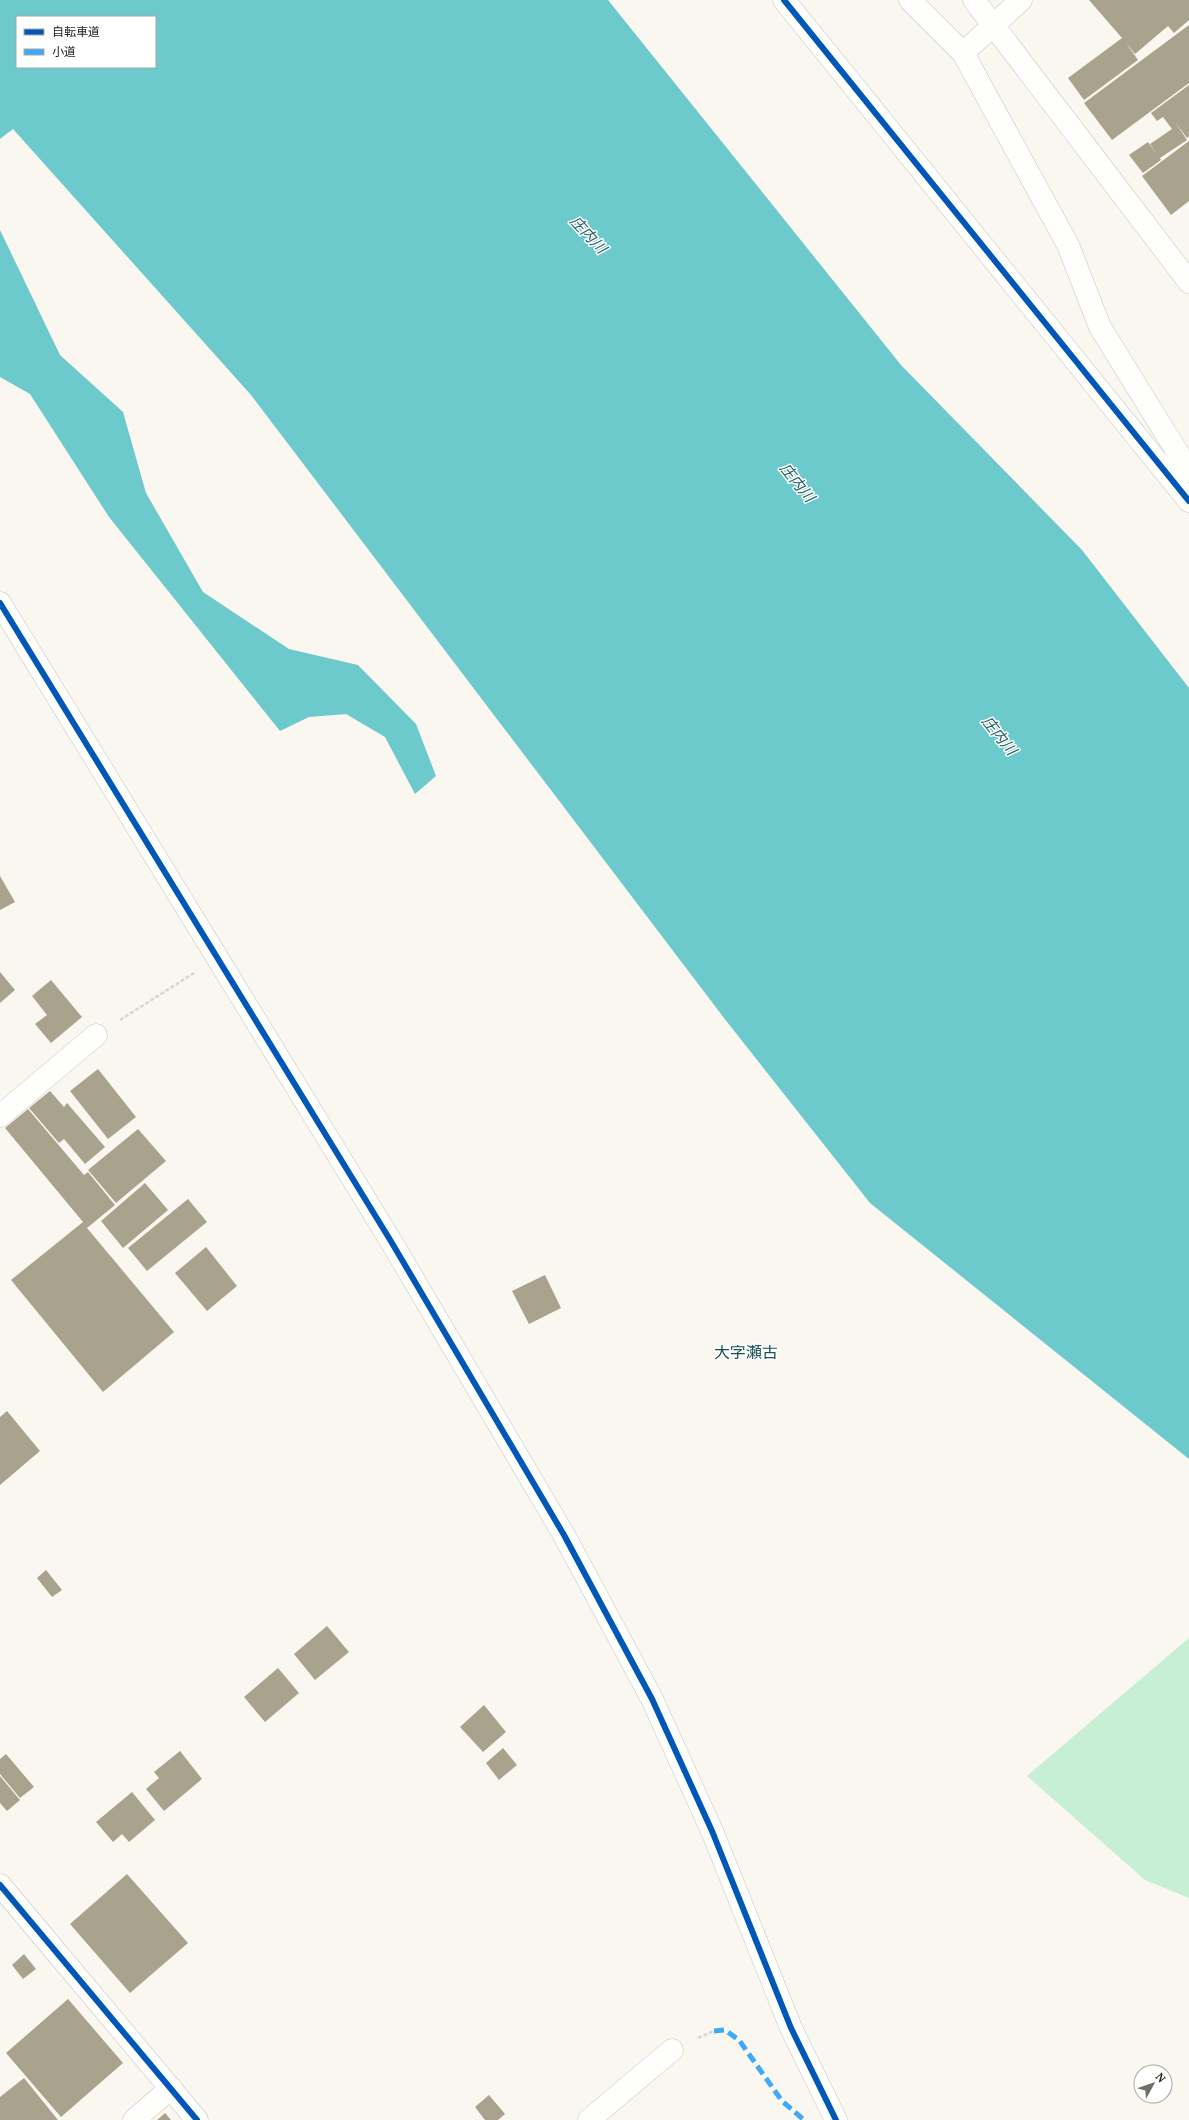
<svg xmlns="http://www.w3.org/2000/svg" width="1189" height="2120" viewBox="0 0 1189 2120" font-family="'PT Serif','Noto Sans JP',serif">
	<rect width="100%" height="100%" fill="#faf7f0"/>
	<!-- green -->
	<path fill="#c7efd4" d="M 1189,1638 L 1189,1898 L 1145,1880 L 1027,1776 Z"/>
	<!-- water -->
	<path fill="#6cc9cc" fill-rule="evenodd" d="M 0,0 L 608,0 L 901,365 L 1082,550 L 1189,688 L 1189,1459 L 870,1203 L 724,1018 L 251,395 L 13,129 L 0,139 ZM 17,17 L 155,17 L 155,67 L 17,67 Z
		M 0,230 L 60,355 L 123,412 L 146,493 L 203,592 L 289,649 L 358,665 L 416,724 L 436,776 L 415,794 L 385,737 L 346,714 L 309,717 L 280,731 L 109,517 L 30,394 L 0,377 Z"/>
	<!-- building -->
	<path fill="#a9a28d" d="M 1089,0 L 1189,0 L 1189,20 L 1174,33 L 1168,26 L 1135,54 L 1126,43 L 1138,60 L 1084,100 L 1068,78 L 1122,38 Z
		M 1189,25 L 1189,83 L 1112,140 L 1084,103 Z
		M 1189,85 L 1189,136 L 1187,138 L 1175,122 L 1187,140 L 1160,158 L 1161,160 L 1143,173 L 1129,155 L 1148,142 L 1157,155 L 1150,144 L 1172,129 L 1163,117 L 1157,121 L 1151,113 Z
		M 1189,141 L 1189,201 L 1171,215 L 1142,176 Z
		M 0,876 L 15,902 L 0,910 Z
		M 0,972 L 15,990 L 0,1003 Z
		M 51,980 L 82,1017 L 51,1043 L 35,1024 L 47,1015 L 32,996 Z
		M 98,1069 L 136,1117 L 108,1139 L 70,1091 Z
		M 50,1091 L 64,1107 L 67,1103 L 105,1147 L 85,1164 L 64,1139 L 59,1143 L 29,1108 Z
		M 28,1109 L 84,1175 L 88,1172 L 115,1205 L 87,1228 L 174,1332 L 103,1392 L 11,1280 L 83,1222 L 5,1128 Z
		M 138,1129 L 166,1161 L 116,1203 L 88,1170 Z
		M 145,1183 L 168,1210 L 123,1248 L 101,1221 Z
		M 188,1199 L 207,1222 L 147,1271 L 128,1248 Z
		M 206,1247 L 237,1286 L 207,1311 L 175,1273 Z
		M 545,1275 L 561,1308 L 529,1324 L 512,1291 Z
		M 7,1411 L 40,1451 L 0,1485 L 0,1417 Z
		M 46,1570 L 62,1590 L 52,1597 L 37,1578 Z
		M 327,1626 L 349,1652 L 315,1680 L 294,1654 Z
		M 278,1668 L 299,1693 L 265,1722 L 244,1697 Z
		M 484,1705 L 506,1732 L 483,1752 L 460,1727 Z
		M 503,1748 L 517,1765 L 499,1780 L 486,1763 Z
		M 180,1751 L 202,1779 L 164,1811 L 146,1789 L 159,1778 L 154,1772 Z
		M 6,1754 L 34,1787 L 20,1798 L 0,1774 L 0,1759 Z
		M 0,1776 L 20,1800 L 7,1811 L 0,1803 Z
		M 132,1792 L 155,1820 L 129,1842 L 122,1834 L 113,1842 L 96,1822 Z
		M 127,1874 L 188,1943 L 130,1993 L 70,1924 Z
		M 24,1954 L 36,1969 L 23,1979 L 12,1965 Z
		M 68,1999 L 123,2063 L 61,2117 L 6,2053 Z
		M 24,2078 L 58,2120 L 0,2120 L 0,2097 Z
		M 489,2095 L 505,2114 L 498,2120 L 485,2120 L 475,2107 Z
		M 165,2113 L 171,2120 L 157,2120 Z"/>
	<g fill="none" stroke-linecap="round" stroke-linejoin="round">
		<!-- street casing -->
		<g stroke="#c6c4bf" stroke-width="23">
			<path id="street" d="M 784,0 L 1189,501
				M 910,0 L 963,53
				M 974,0 L 1189,282
				M 1021,0 L 963,53 L 1068,245 L 1100,327 L 1189,471
				M 0,603 L 392,1243 L 564,1535 L 652,1699 L 712,1831 L 791,2028 L 836,2120
				M 0,1116 L 96,1035
				M 0,1885 L 197,2120
				M 134,2120 L 171,2088
				M 589,2120 L 672,2050"/>
		</g>
		<!-- path -->
		<path stroke="#d7d6d4" stroke-width="2.5" stroke-dasharray="4 2" stroke-linecap="butt" d="M 120,1020 L 194,973
			M 698,2038 L 714,2031"/>
		<!-- street -->
		<use href="#street" stroke="#fefefd" stroke-width="22"/>
		<!-- quiet -->
		<path stroke="#3fa9f5" stroke-width="5" stroke-dasharray="10 5" stroke-linecap="butt" d="M 714,2031 L 725,2030 L 739,2040 L 782,2101 L 804,2120"/>
		<!-- cycleway casing -->
		<g stroke="#fff" stroke-width="8">
			<path id="cycleway" d="M 784,0 L 1189,501
				M 0,603 L 392,1243 L 564,1535 L 652,1699 L 712,1831 L 791,2028 L 836,2120
				M 0,1885 L 197,2120"/>
		</g>
		<!-- cycleway -->
		<use href="#cycleway" stroke="#0057b8" stroke-width="6"/>
	</g>
	<g text-anchor="middle" dominant-baseline="central" stroke-width="3" stroke-linejoin="round" paint-order="stroke">
		<!-- water labels -->
		<g font-size="15" font-style="italic" fill="#285c5f" stroke="#fff">
			<text transform="translate(589 234) rotate(47)">庄内川</text>
			<text transform="translate(798 482) rotate(51)">庄内川</text>
			<text transform="translate(1000 735) rotate(51)">庄内川</text>
		</g>
		<!-- quarter labels -->
		<g font-size="16" fill="#165250" stroke="#fff">
			<text x="746" y="1352">大字瀬古</text>
		</g>
	</g>
	<!-- legend -->
	<rect x="16" y="16" width="140" height="52" fill="#ffffff" stroke="#a8a7a6"/>
	<rect x="24" y="29" width="20" height="6" fill="#0057b8" stroke="#a8a7a6"/>
	<text x="52" y="36" font-size="12" fill="#262420">自転車道</text>
	<rect x="24" y="49" width="20" height="6" fill="#3fa9f5" stroke="#a8a7a6"/>
	<text x="52" y="56" font-size="12" fill="#262420">小道</text>
	<!-- north arrow -->
	<g transform="translate(1153 2084) rotate(50)"><circle r="19" fill="#ffffff" stroke="#a8a7a6"/>
	<path d="M0-3L7 15L0 10L-7 15Z" fill="#706e69"/>
	<text y="-6" font-size="11" font-weight="bold" text-anchor="middle" fill="#262420">N</text>
	</g>
</svg>
